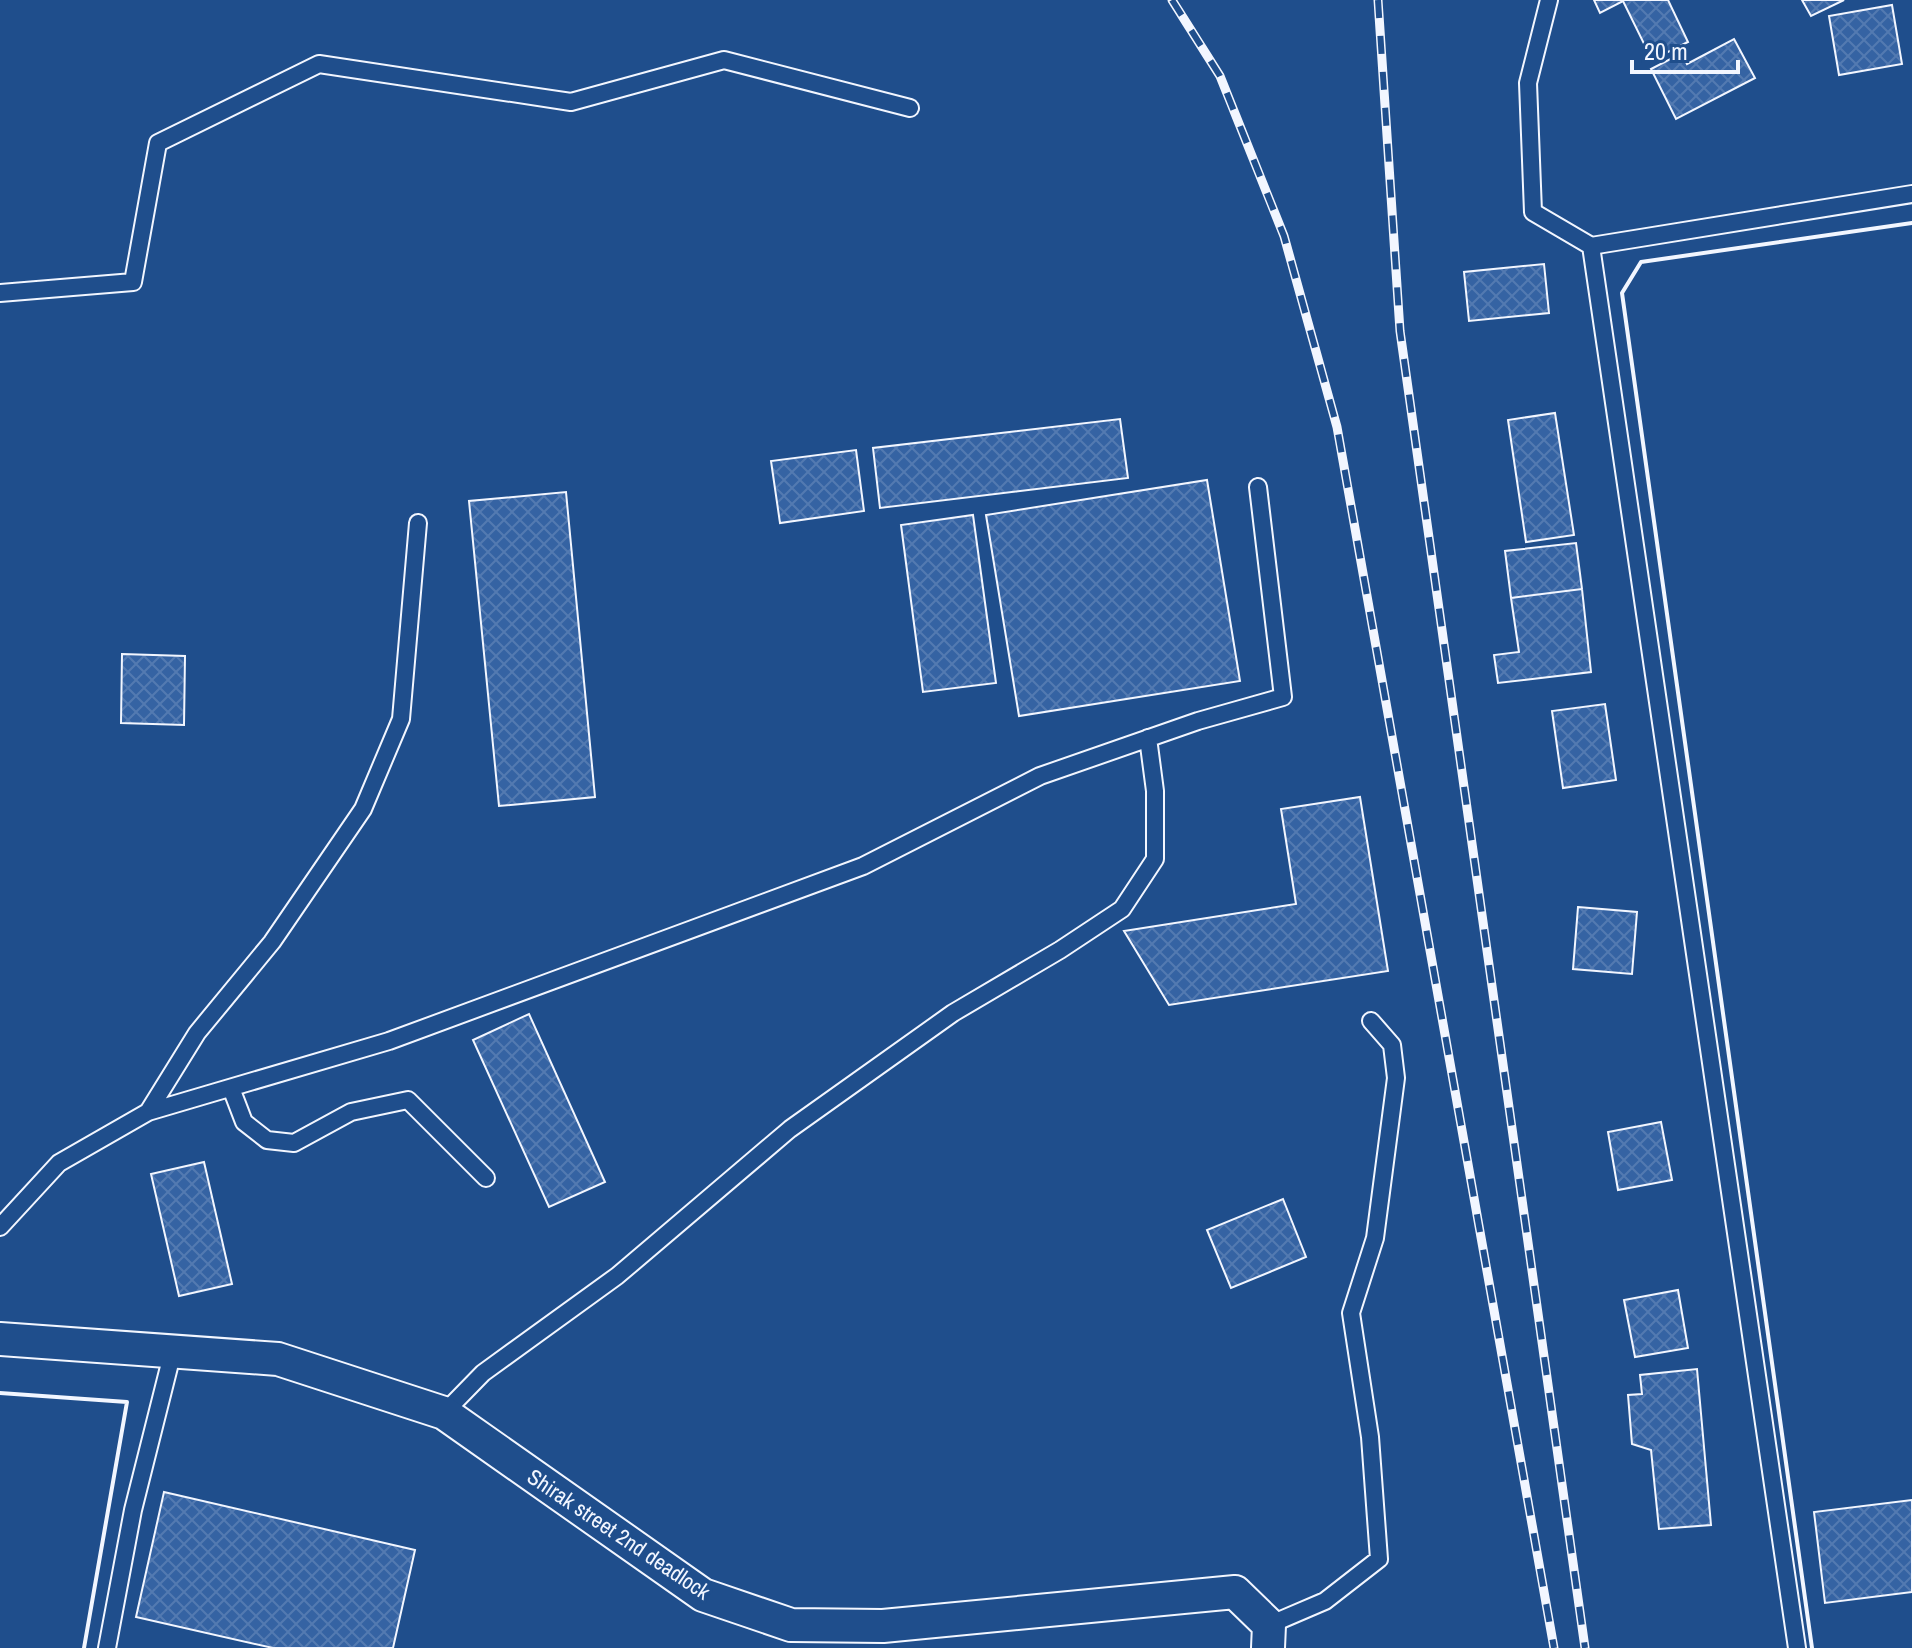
<svg xmlns="http://www.w3.org/2000/svg" width="1912" height="1648" viewBox="0 0 1912 1648" font-family="'Archivo Narrow',sans-serif">
	<defs>
		<pattern id="building-cross-hatch" width="8" height="8" patternUnits="userSpaceOnUse" patternTransform="scale(2)"><rect width="8" height="8" fill="#3563a3"/><path d="M0 0l8 8M0 8l8-8" fill="none" stroke="#537ab1"/></pattern>
	</defs>
	<rect width="100%" height="100%" fill="#1f4e8c"/>
	<!-- building -->
	<path fill="url(#building-cross-hatch)" stroke="#f2f6ff" stroke-width="2" d="M 1594,0 L 1668,0 L 1688,42 L 1652,60 L 1623,1 L 1600,13 Z
		M 1802,0 L 1844,0 L 1811,16 Z
		M 1892,5 L 1902,64 L 1839,75 L 1829,16 Z
		M 1734,39 L 1755,78 L 1676,119 L 1651,69 L 1682,53 L 1687,64 Z
		M 1544,264 L 1549,313 L 1469,321 L 1464,272 Z
		M 1555,413 L 1574,535 L 1526,542 L 1508,420 Z
		M 1120,419 L 1128,478 L 880,508 L 873,448 Z
		M 856,450 L 864,511 L 780,523 L 771,461 Z
		M 1207,480 L 1240,681 L 1019,716 L 986,515 Z
		M 566,492 L 595,797 L 499,806 L 469,501 Z
		M 973,515 L 996,683 L 923,692 L 901,525 Z
		M 1576,543 L 1582,589 L 1511,598 L 1505,551 Z
		M 1582,589 L 1591,672 L 1498,683 L 1494,655 L 1519,652 L 1511,598 Z
		M 122,654 L 185,656 L 184,725 L 121,723 Z
		M 1605,704 L 1616,780 L 1563,788 L 1552,711 Z
		M 1360,797 L 1388,971 L 1169,1005 L 1124,931 L 1296,904 L 1281,809 Z
		M 1578,907 L 1637,912 L 1632,974 L 1573,969 Z
		M 529,1014 L 605,1182 L 549,1207 L 473,1040 Z
		M 1661,1122 L 1672,1180 L 1618,1190 L 1608,1132 Z
		M 204,1162 L 232,1284 L 179,1296 L 151,1174 Z
		M 1283,1199 L 1306,1257 L 1231,1288 L 1207,1230 Z
		M 1678,1290 L 1688,1348 L 1635,1357 L 1624,1300 Z
		M 1697,1369 L 1711,1525 L 1659,1529 L 1651,1450 L 1632,1444 L 1628,1395 L 1642,1394 L 1640,1375 Z
		M 164,1492 L 415,1550 L 393,1648 L 273,1648 L 136,1617 Z
		M 1912,1500 L 1912,1592 L 1825,1603 L 1814,1512 Z"/>
	<g fill="none" stroke-linecap="round" stroke-linejoin="round">
		<!-- service casing -->
		<g stroke="#f2f6ff" stroke-width="20">
			<path id="service" d="M 1549,0 L 1528,83 L 1533,212 L 1591,246 L 1912,194
				M 1591,246 L 1797,1648
				M 0,293 L 133,282 L 158,143 L 319,64 L 571,102 L 724,60 L 910,108
				M 231,1088 L 244,1122 L 267,1140 L 294,1143 L 351,1112 L 408,1100 L 486,1178
				M 148,1112 L 197,1033 L 272,942 L 363,809 L 401,719 L 418,523
				M 0,1227 L 59,1163 L 148,1112 L 389,1041 L 863,866 L 1040,776 L 1198,721 L 1283,697 L 1258,487
				M 444,1413 L 483,1373 L 617,1276 L 790,1129 L 953,1013 L 1060,950 L 1122,909 L 1155,859 L 1155,791 L 1148,738
				M 1269,1625 L 1325,1601 L 1379,1559 L 1370,1437 L 1351,1313 L 1375,1238 L 1396,1078 L 1392,1045 L 1371,1021
				M 107,1648 L 133,1510 L 173,1351"/>
		</g>
		<!-- minor casing -->
		<g stroke="#f2f6ff" stroke-width="36">
			<path id="minor" d="M 0,1339 L 278,1359 L 444,1413 L 703,1595 L 791,1625 L 883,1626 L 1235,1592 L 1269,1625 L 1268,1648"/>
		</g>
		<!-- service -->
		<use href="#service" stroke="#1f4e8c" stroke-width="16"/>
		<!-- minor -->
		<use href="#minor" stroke="#1f4e8c" stroke-width="32"/>
		<!-- rail casing -->
		<g stroke="#f2f6ff" stroke-width="9">
			<path id="rail" d="M 1172,0 L 1220,76 L 1284,236 L 1337,427 L 1554,1648
				M 1378,0 L 1400,331 L 1585,1648"/>
		</g>
		<!-- rail -->
		<use href="#rail" stroke="#1f4e8c" stroke-width="6" stroke-dasharray="18" stroke-linecap="butt"/>
		<!-- wall -->
		<path stroke="#f2f6ff" stroke-width="4" d="M 0,1393 L 127,1402 L 84,1648
			M 1812,1648 L 1622,293 L 1641,262 L 1912,223"/>
	</g>
	<g text-anchor="middle" dominant-baseline="central" stroke-width="6" stroke-linejoin="round" paint-order="stroke">
		<!-- street labels -->
		<g font-size="22" fill="#f2f6ff" stroke="#1f4e8c">
			<text transform="translate(619 1534) rotate(34)">Shirak street 2nd deadlock</text>
		</g>
	</g>
	<!-- scale -->
	<path d="M1632 60v12h106v-12" fill="none" stroke="#f2f6ff" stroke-width="4"/>
	<text x="1644" y="60" font-size="24" fill="#f2f6ff" stroke="#1f4e8c" stroke-width="6" paint-order="stroke">20 m</text>
</svg>
